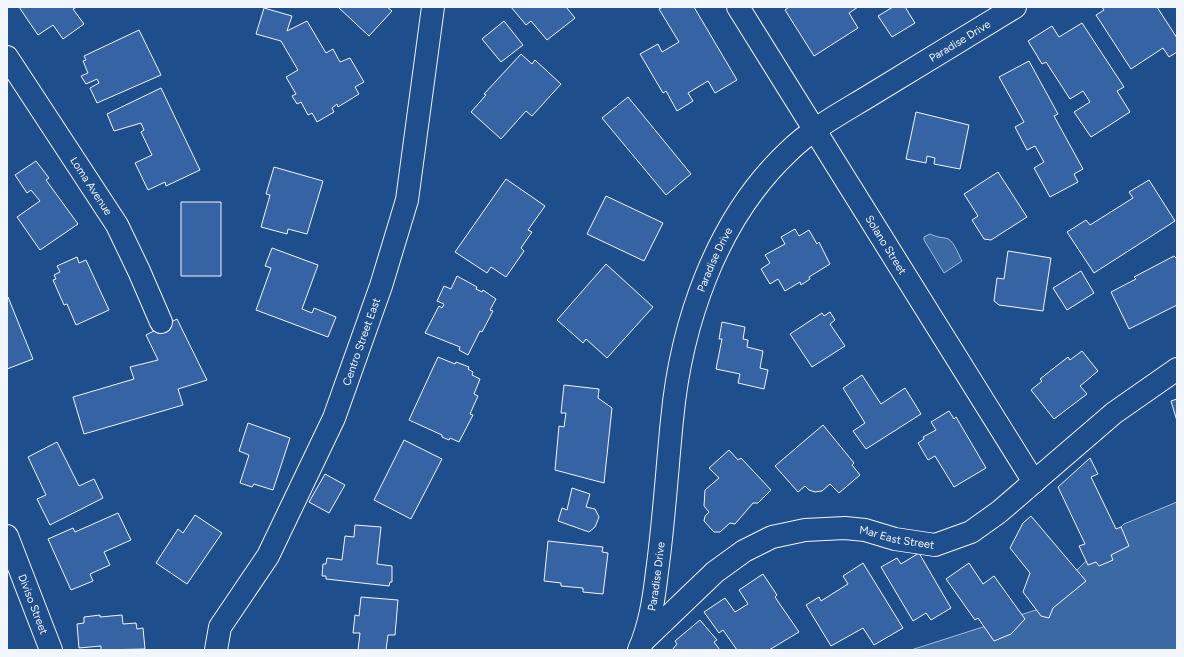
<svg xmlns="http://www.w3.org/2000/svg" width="1184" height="657" viewBox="0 0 1184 657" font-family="Figtree,sans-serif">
	<rect width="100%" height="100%" fill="#1f4e8c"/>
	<!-- water -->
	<path fill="#3b69a3" stroke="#a8bbd7" d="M 930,234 C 936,237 939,237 945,238 C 953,238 958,254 962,261 L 944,273 L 924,240 L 924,237 Z
		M 1177,502 L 1177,650 L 911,650 L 1036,610 L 1124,524 Z"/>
	<!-- building -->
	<path fill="#3563a3" stroke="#f2f6ff" d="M 19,7 L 77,7 L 73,9 L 84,24 L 63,39 L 53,25 L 38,35 Z
		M 338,7 L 387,7 L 392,11 L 369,36 Z
		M 511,7 L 566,7 L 575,18 L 547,40 L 531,21 L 526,25 Z
		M 663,7 L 694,7 L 737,80 L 715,93 L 708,81 L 688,93 L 693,101 L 677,111 L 666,91 L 663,93 L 640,54 L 658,44 L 662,52 L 679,42 L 659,9 Z
		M 789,7 L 858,7 L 849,13 L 858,28 L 814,56 L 785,10 Z
		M 893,7 L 905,7 L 915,23 L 892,37 L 878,16 Z
		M 1102,7 L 1157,7 L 1177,38 L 1177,52 L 1169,57 L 1163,48 L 1131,69 L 1096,15 L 1104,10 Z
		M 264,8 L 292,16 L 287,31 L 307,21 L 326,53 L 333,49 L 340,62 L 350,58 L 364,82 L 355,87 L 359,94 L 338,107 L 337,104 L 332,108 L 334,112 L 317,122 L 312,113 L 308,115 L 301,102 L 297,104 L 292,96 L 296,94 L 286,77 L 298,70 L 281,41 L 256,34 Z
		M 504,21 L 523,45 L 501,62 L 482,39 Z
		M 1082,23 L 1124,87 L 1117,91 L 1130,112 L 1091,137 L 1074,112 L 1090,102 L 1083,91 L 1070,99 L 1046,62 L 1042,64 L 1028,41 L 1052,26 L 1059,37 Z
		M 139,30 L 161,75 L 97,103 L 90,88 L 99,83 L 97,79 L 86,84 L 81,76 L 88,73 L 83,61 L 86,60 L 84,56 Z
		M 521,54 L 532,64 L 535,60 L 561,84 L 532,116 L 526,111 L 501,139 L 471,112 L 486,95 L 484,94 Z
		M 1029,61 L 1058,114 L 1054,116 L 1083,169 L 1074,174 L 1078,182 L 1050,197 L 1034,168 L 1044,162 L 1035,146 L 1027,150 L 1015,127 L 1024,122 L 999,77 Z
		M 161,88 L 200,170 L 166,186 L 165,182 L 148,190 L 135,163 L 152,155 L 141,132 L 144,130 L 141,123 L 114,131 L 107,114 Z
		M 628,97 L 691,174 L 666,195 L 602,118 Z
		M 916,112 L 969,125 L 960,169 L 934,164 L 935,158 L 927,156 L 926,163 L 906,159 Z
		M 36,161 L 49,178 L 46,180 L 78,224 L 40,250 L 17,217 L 40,201 L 31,190 L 27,193 L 15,175 Z
		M 274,167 L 323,181 L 307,234 L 288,229 L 287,234 L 261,227 L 270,195 L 266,194 Z
		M 998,172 L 1027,217 L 991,240 L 984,239 L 972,220 L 978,216 L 964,194 Z
		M 506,179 L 545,206 L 528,230 L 532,232 L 521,248 L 524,251 L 506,277 L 491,267 L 487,273 L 455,252 Z
		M 1149,180 L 1175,221 L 1094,273 L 1067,232 L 1086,220 L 1090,225 L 1133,198 L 1129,192 Z
		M 606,196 L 663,223 L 644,261 L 587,234 Z
		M 181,202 L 221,202 L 221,276 L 181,276 Z
		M 795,229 L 799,236 L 809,230 L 817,244 L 819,242 L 830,264 L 809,277 L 810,279 L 801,285 L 800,282 L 785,291 L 778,279 L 770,284 L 761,269 L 770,263 L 765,255 L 785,244 L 781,237 Z
		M 272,248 L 318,265 L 302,309 L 312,313 L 314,308 L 336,317 L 328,337 L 256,310 L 271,268 L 265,266 Z
		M 1008,251 L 1051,258 L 1043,311 L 999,305 L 994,301 L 997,278 L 1004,279 Z
		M 1174,256 L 1177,259 L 1177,305 L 1129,329 L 1111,292 L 1136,279 L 1134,277 Z
		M 77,257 L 79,263 L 86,260 L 109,310 L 76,325 L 67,304 L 64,305 L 53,280 L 56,279 L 54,275 L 60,272 L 57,266 Z
		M 606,264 L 653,307 L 607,358 L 586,339 L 583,343 L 557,320 Z
		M 1081,271 L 1094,293 L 1067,310 L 1053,288 Z
		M 457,276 L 477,287 L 476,289 L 482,292 L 483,290 L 496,299 L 490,310 L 493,311 L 482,332 L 480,331 L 468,355 L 459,350 L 460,347 L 425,333 L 439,306 L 442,308 L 444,304 L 437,301 L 444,286 L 451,289 Z
		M 8,297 L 33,359 L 7,369 L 7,298 Z
		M 830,312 L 835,320 L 830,324 L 845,346 L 812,367 L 790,334 L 822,313 L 824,316 Z
		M 177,319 L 207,380 L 178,389 L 183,405 L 84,434 L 73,397 L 134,379 L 130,367 L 158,360 L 146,335 Z
		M 722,322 L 745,327 L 743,339 L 748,340 L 747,347 L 763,351 L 760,368 L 768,370 L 764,389 L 738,383 L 740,374 L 716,369 L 722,339 L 719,339 Z
		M 1082,351 L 1098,371 L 1080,386 L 1087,394 L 1054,419 L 1031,390 L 1042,381 L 1040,379 L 1068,357 L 1070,360 Z
		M 438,357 L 455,364 L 456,362 L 469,367 L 468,369 L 473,372 L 472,375 L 480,379 L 474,394 L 478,396 L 470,414 L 473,415 L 459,442 L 450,438 L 449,440 L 442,437 L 442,435 L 409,420 Z
		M 862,375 L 881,404 L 905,388 L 921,414 L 866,449 L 853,431 L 865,423 L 843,388 Z
		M 564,385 L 599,389 L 598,398 L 612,408 L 604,483 L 555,470 L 559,426 L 564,427 L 566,413 L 561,413 Z
		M 1177,399 L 1177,421 L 1171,401 Z
		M 949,411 L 954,419 L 956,417 L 986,468 L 954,487 L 935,456 L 928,460 L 918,443 L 924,439 L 923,437 L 936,430 L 931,422 Z
		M 248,423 L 290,438 L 273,490 L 254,484 L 252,487 L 240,483 L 249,455 L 239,451 Z
		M 823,425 L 854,463 L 852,465 L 860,475 L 839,493 L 830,484 L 822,491 L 815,492 L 809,490 L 805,486 L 798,492 L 775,466 Z
		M 404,440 L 442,459 L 411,519 L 374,500 Z
		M 57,442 L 79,486 L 94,479 L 103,498 L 50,525 L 37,499 L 46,495 L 28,457 Z
		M 729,450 L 738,460 L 741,458 L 771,490 L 758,503 L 753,503 L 735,524 L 730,523 L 720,532 L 714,532 L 704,521 L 705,516 L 709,512 L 704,506 L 705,490 L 719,478 L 709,468 Z
		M 1090,458 L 1098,474 L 1091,477 L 1116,529 L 1121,527 L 1129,546 L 1111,555 L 1113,560 L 1099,566 L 1096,562 L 1088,565 L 1079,546 L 1085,544 L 1058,487 Z
		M 325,474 L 345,485 L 329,513 L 309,502 Z
		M 572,488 L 590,494 L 586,507 L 595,509 L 599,517 L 595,527 L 589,532 L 558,521 L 562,508 L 567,510 Z
		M 118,513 L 131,540 L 104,552 L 110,565 L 90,574 L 93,581 L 71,590 L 48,539 L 73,528 L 75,532 Z
		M 195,515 L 222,533 L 187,584 L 156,563 L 178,529 L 183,533 Z
		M 1031,516 L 1086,581 L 1053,608 L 1049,618 L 1041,616 L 1023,592 L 1030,573 L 1010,548 L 1023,523 Z
		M 355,525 L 381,527 L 377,564 L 392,566 L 392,582 L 390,582 L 389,586 L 326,579 L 326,576 L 322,576 L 323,564 L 326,564 L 327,558 L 342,560 L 345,536 L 354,537 Z
		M 548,541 L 603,547 L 602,552 L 608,553 L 603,594 L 583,592 L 583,588 L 561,586 L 561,583 L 544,581 Z
		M 919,553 L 951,608 L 931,620 L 926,613 L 913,621 L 881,567 L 897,558 L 901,564 Z
		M 863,563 L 903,628 L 874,645 L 863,628 L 831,646 L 806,605 L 819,597 L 821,601 L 848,584 L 843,576 Z
		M 969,563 L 983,584 L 994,576 L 1025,619 L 1011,634 L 994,641 L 978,618 L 975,620 L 946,579 Z
		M 763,574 L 777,595 L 775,597 L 799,632 L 769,650 L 737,650 L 723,630 L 719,633 L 704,612 L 725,598 L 735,612 L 748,604 L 739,590 Z
		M 361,597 L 398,600 L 395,635 L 388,635 L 386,650 L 358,650 L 360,633 L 353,633 L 355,615 L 359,616 Z
		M 100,615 L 100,617 L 122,615 L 123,624 L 136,623 L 137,629 L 143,628 L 145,649 L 101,650 L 101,646 L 79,648 L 77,624 L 84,623 L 84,617 Z
		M 700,620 L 717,640 L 714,642 L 720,650 L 672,650 L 677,644 L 675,641 Z"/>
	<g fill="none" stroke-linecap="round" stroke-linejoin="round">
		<!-- minor casing -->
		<g stroke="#f2f6ff" stroke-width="24">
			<g id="minor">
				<path id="s1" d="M 738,7 L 1034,482"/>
				<path id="s2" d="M 7,57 L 117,225 L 139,271 L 161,322"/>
				<path id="s3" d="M 7,536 L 51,650"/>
				<path id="s4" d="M 644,640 L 715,572 L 744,551 L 772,537 L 805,530 L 845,528 L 865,530 L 895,539 L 935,545 L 971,532 L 999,512 L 1114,413 L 1177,369"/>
				<path id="s5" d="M 216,650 L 220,627 L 268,556 L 334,418 L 381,286 L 407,200 L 433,7"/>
			</g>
		</g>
		<!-- tertiary casing -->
		<g stroke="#f2f6ff" stroke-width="24">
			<g id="tertiary">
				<path id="s6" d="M 639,650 C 650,625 654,598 657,572 C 664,521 667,470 672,420 C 681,324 716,220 788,152 C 812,128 845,111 874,93 C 921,64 968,36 1015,7"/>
			</g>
		</g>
		<!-- minor -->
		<use href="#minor" stroke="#1f4e8c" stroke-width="22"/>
		<!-- tertiary -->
		<use href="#tertiary" stroke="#1f4e8c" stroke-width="22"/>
	</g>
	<g text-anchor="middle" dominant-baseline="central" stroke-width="3" stroke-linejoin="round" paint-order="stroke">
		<!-- street labels -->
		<g font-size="11" fill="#f2f6ff" stroke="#1f4e8c">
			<text stroke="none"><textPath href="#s6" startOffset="736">Paradise Drive</textPath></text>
			<text stroke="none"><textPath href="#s2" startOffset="154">Loma Avenue</textPath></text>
			<text stroke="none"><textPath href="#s1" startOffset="280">Solano Street</textPath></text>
			<text stroke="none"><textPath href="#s6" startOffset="400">Paradise Drive</textPath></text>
			<text stroke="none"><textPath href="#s5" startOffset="343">Centro Street East</textPath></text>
			<text stroke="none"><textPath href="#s4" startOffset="292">Mar East Street</textPath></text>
			<text stroke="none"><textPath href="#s6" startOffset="76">Paradise Drive</textPath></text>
			<text stroke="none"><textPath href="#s3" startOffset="73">Diviso Street</textPath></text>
		</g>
	</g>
	<!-- border -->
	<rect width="1184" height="657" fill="none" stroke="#f2f6ff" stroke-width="16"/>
</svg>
